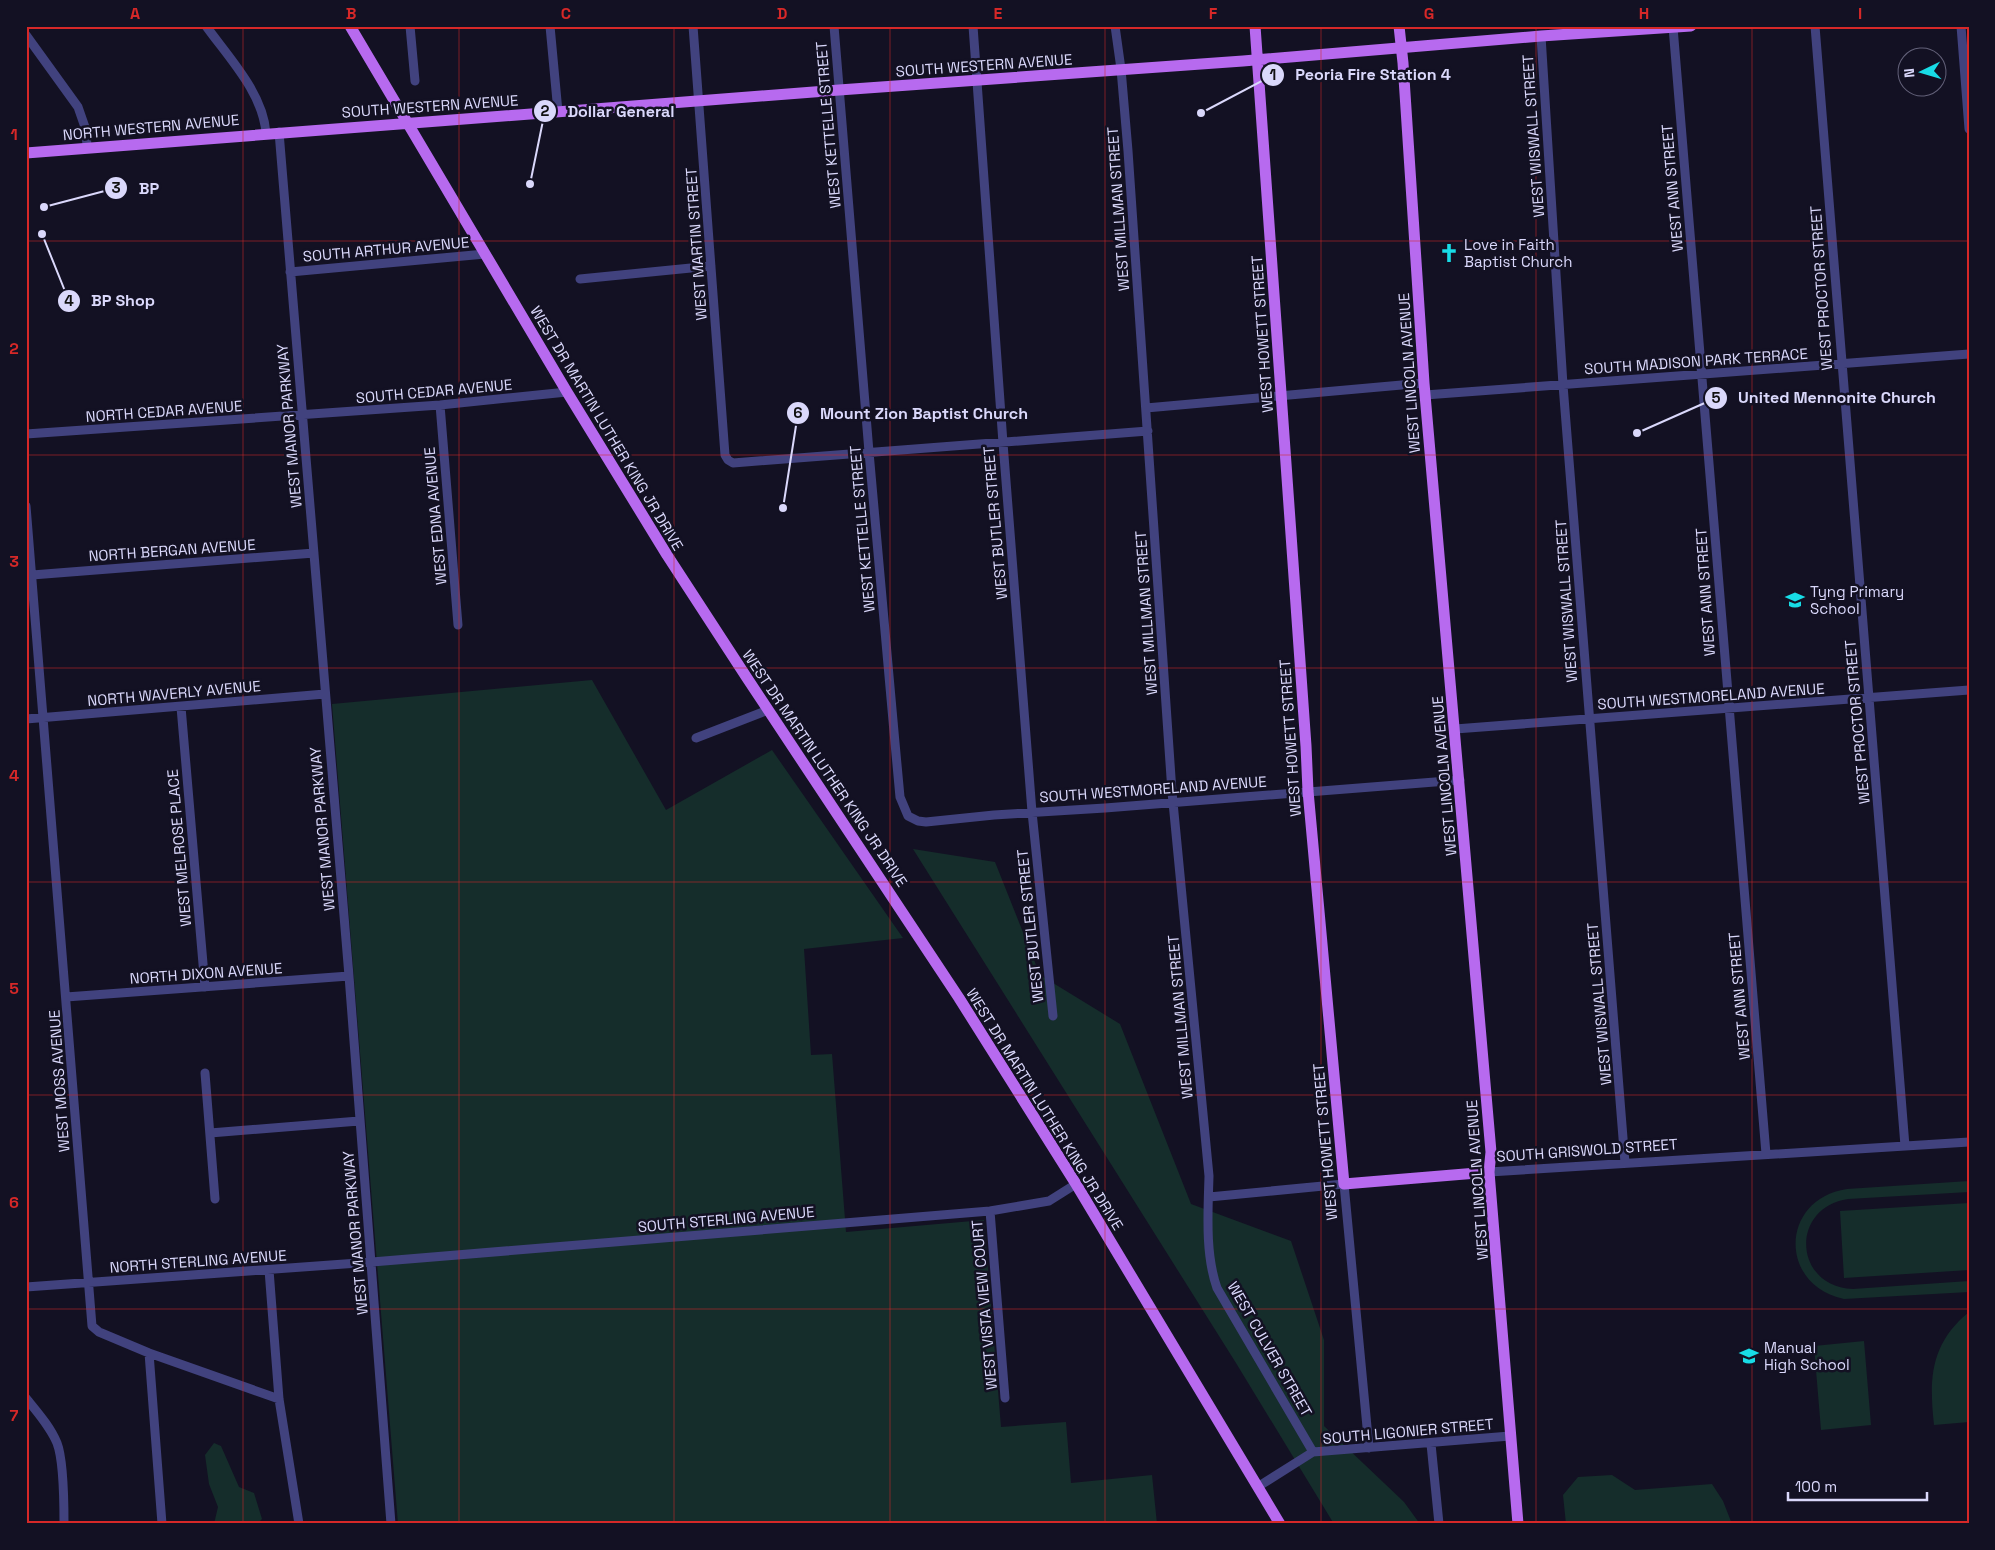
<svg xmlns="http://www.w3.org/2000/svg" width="1995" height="1550" viewBox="0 0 1995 1550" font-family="'Space Grotesk',sans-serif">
	<rect width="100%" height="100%" fill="#131123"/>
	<!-- green -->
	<path fill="#152d2b" d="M 592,680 L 666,810 L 772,750 L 903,938 L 804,949 L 811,1055 L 832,1054 L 846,1232 L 984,1220 L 1001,1427 L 1066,1422 L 1071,1483 L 1152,1475 L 1157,1524 L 398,1524 L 332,704 Z
		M 913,849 L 995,862 L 1040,975 L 1120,1024 L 1191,1204 L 1291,1241 L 1324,1340 L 1324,1426 L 1404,1502 L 1420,1524 L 1334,1524 L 1236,1363 Z
		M 1969,1181 L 1969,1192 L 1848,1199 C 1789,1208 1794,1287 1853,1289 L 1969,1281 L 1969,1292 L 1844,1299 C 1778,1285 1780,1199 1847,1189 Z
		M 1969,1203 L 1969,1270 L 1844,1278 L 1840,1211 Z
		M 1969,1312 L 1969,1422 L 1934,1425 C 1929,1379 1930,1344 1969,1312 Z
		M 1864,1341 L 1871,1425 L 1821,1430 L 1814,1346 Z
		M 214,1443 L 221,1446 L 239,1487 L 254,1493 L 262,1519 L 257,1524 L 214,1524 L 218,1507 L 209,1484 L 205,1455 Z
		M 1612,1475 L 1635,1490 L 1712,1484 L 1723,1501 L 1732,1524 L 1566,1524 L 1563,1495 L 1578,1477 Z"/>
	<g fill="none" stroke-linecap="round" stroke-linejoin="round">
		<!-- minor -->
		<path stroke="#41427e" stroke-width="9" d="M 206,26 C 229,58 263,93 266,133
			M 410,26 L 415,81
			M 550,26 L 558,112
			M 693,26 L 725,455 L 728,460 L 733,463 L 1148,431
			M 834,26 L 869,452 L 895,743 L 900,797 L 908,816 L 918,821 L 926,822 L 994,815 L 1105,808 L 1460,780
			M 973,26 L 1003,443 L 1032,812 L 1053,1016
			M 1115,26 L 1121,69 L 1128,151 L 1172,792 L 1209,1176 C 1208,1212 1205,1254 1217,1288 L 1313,1452
			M 1815,26 L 1905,1146
			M 1961,26 L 1969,129
			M 1673,27 L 1766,1154
			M 26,35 L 78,107 L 86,130 L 87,147
			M 1541,36 L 1563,385 L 1625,1163
			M 279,132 L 349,976 L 391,1524
			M 290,272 L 485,254
			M 580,279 L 711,266
			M 1425,395 L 1969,354
			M 440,405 L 458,625
			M 1146,408 L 1424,383
			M 26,434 L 440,405 L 567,392
			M 26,506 L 92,1326 L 99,1332 L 149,1353 L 279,1399
			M 32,575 L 314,553
			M 181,707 L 205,987
			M 26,719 L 325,694
			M 1455,729 L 1969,690
			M 696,738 L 768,710
			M 66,997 L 349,976
			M 205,1073 L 215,1199
			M 210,1133 L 359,1121
			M 1489,1172 L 1969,1142
			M 1209,1197 L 1344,1184 L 1369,1448
			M 990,1211 L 1005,1398
			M 269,1270 L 279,1399 L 299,1524
			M 26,1287 L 372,1262 L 990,1211 L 1049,1201 L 1076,1184
			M 149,1353 L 162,1524
			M 26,1398 C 37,1412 50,1426 57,1443 C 64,1461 64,1503 64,1524
			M 1431,1444 L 1439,1524
			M 1259,1486 L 1313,1452 L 1510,1436"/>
		<!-- major -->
		<path stroke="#b76aef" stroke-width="11" d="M 350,26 L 567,392 L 667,555 L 747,678 L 959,998 L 1076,1184 L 1280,1524
			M 1255,26 L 1306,746 L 1308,791 L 1344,1184 L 1489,1172
			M 1399,26 L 1403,63 L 1424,383 L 1491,1152 L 1489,1172 L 1518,1524
			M 26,153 L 839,90 L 1243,61 L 1541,36 L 1691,26"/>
	</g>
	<!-- grid -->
	<path fill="none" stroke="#d62828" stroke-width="1" stroke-opacity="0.55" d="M 243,26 L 243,1524M 459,26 L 459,1524M 674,26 L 674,1524M 890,26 L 890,1524M 1105,26 L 1105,1524M 1321,26 L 1321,1524M 1536,26 L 1536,1524M 1752,26 L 1752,1524M 26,241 L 1969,241M 26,455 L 1969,455M 26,668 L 1969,668M 26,882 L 1969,882M 26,1095 L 1969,1095M 26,1309 L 1969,1309"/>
	<!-- icons -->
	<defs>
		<g id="church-bare" transform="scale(1.5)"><path d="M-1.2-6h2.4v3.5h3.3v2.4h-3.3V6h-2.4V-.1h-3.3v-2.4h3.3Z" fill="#18dce6" stroke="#131123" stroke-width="2.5" paint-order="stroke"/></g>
		<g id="school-bare" transform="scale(1.5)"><path d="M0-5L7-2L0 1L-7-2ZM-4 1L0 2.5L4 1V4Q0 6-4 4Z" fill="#18dce6" stroke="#131123" stroke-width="2.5" paint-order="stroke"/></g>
	</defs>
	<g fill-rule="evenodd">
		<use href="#church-bare" x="1449" y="253"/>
		<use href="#school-bare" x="1795" y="600"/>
		<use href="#school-bare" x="1749" y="1356"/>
	</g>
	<g text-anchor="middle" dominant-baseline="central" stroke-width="5" stroke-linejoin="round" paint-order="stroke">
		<!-- street labels -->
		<g font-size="15" fill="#dad8fb" stroke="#131123">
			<text transform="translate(984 65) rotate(-4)">SOUTH WESTERN AVENUE</text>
			<text transform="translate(430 106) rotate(-4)">SOUTH WESTERN AVENUE</text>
			<text transform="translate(828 125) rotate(-95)">WEST KETTELLE STREET</text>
			<text transform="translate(151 127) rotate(-5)">NORTH WESTERN AVENUE</text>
			<text transform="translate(1533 136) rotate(-94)">WEST WISWALL STREET</text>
			<text transform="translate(1672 188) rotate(-95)">WEST ANN STREET</text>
			<text transform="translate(1118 209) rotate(-94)">WEST MILLMAN STREET</text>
			<text transform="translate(696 244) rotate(-94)">WEST MARTIN STREET</text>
			<text transform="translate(386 249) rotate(-5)">SOUTH ARTHUR AVENUE</text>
			<text transform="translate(1821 288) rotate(-94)">WEST PROCTOR STREET</text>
			<text transform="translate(1262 334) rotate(-94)">WEST HOWETT STREET</text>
			<text transform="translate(1696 361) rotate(-4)">SOUTH MADISON PARK TERRACE</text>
			<text transform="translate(1409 373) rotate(-94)">WEST LINCOLN AVENUE</text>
			<text transform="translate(434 391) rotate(-5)">SOUTH CEDAR AVENUE</text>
			<text transform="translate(164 411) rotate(-4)">NORTH CEDAR AVENUE</text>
			<text transform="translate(289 426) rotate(-95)">WEST MANOR PARKWAY</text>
			<text transform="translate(607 428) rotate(59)">WEST DR MARTIN LUTHER KING JR DRIVE</text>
			<text transform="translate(435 516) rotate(-95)">WEST EDNA AVENUE</text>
			<text transform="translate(995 523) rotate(-95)">WEST BUTLER STREET</text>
			<text transform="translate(862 529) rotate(-95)">WEST KETTELLE STREET</text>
			<text transform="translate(172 550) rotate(-4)">NORTH BERGAN AVENUE</text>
			<text transform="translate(1705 592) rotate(-94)">WEST ANN STREET</text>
			<text transform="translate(1566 601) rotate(-94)">WEST WISWALL STREET</text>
			<text transform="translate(1146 613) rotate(-94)">WEST MILLMAN STREET</text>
			<text transform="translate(174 693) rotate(-5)">NORTH WAVERLY AVENUE</text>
			<text transform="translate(1711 696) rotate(-4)">SOUTH WESTMORELAND AVENUE</text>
			<text transform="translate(1857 722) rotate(-95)">WEST PROCTOR STREET</text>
			<text transform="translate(1290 738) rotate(-94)">WEST HOWETT STREET</text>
			<text transform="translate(825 768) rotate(56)">WEST DR MARTIN LUTHER KING JR DRIVE</text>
			<text transform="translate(1444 776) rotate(-95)">WEST LINCOLN AVENUE</text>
			<text transform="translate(1153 789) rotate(-4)">SOUTH WESTMORELAND AVENUE</text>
			<text transform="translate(322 829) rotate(-95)">WEST MANOR PARKWAY</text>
			<text transform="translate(179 848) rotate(-95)">WEST MELROSE PLACE</text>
			<text transform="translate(1030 926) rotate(-96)">WEST BUTLER STREET</text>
			<text transform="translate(206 973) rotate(-4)">NORTH DIXON AVENUE</text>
			<text transform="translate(1739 996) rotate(-95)">WEST ANN STREET</text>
			<text transform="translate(1599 1004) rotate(-95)">WEST WISWALL STREET</text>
			<text transform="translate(1180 1017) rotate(-95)">WEST MILLMAN STREET</text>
			<text transform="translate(59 1081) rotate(-94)">WEST MOSS AVENUE</text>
			<text transform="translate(1045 1109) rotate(58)">WEST DR MARTIN LUTHER KING JR DRIVE</text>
			<text transform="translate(1325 1142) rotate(-95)">WEST HOWETT STREET</text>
			<text transform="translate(1587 1150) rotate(-4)">SOUTH GRISWOLD STREET</text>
			<text transform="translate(1477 1180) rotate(-94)">WEST LINCOLN AVENUE</text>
			<text transform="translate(726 1219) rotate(-5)">SOUTH STERLING AVENUE</text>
			<text transform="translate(355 1233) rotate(-95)">WEST MANOR PARKWAY</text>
			<text transform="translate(198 1261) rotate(-4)">NORTH STERLING AVENUE</text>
			<text transform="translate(984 1305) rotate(-95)">WEST VISTA VIEW COURT</text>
			<text transform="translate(1270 1349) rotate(60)">WEST CULVER STREET</text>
			<text transform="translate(1408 1431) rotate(-5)">SOUTH LIGONIER STREET</text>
		</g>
		<!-- poi labels -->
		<g font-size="15" fill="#dad8fb" stroke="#131123" text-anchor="start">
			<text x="1464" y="244">Love in Faith<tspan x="1464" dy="17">Baptist Church</tspan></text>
			<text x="1810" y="591">Tyng Primary<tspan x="1810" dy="17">School</tspan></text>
			<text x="1764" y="1347">Manual<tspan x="1764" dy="17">High School</tspan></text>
		</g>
	</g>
	<!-- callouts -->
	<path fill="none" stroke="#dad8fb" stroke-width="2" d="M1201 113L1273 75M530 184L545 111M44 207L116 188M42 234L69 301M1637 433L1716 398M783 508L798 413"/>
	<g fill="#dad8fb" stroke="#131123" stroke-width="2">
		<circle cx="1201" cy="113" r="5"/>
		<circle cx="530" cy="184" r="5"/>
		<circle cx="44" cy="207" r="5"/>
		<circle cx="42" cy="234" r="5"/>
		<circle cx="1637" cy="433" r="5"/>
		<circle cx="783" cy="508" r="5"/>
		<circle cx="1273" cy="75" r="12"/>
		<circle cx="545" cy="111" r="12"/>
		<circle cx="116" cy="188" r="12"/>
		<circle cx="69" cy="301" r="12"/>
		<circle cx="1716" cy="398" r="12"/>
		<circle cx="798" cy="413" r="12"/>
	</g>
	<g font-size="15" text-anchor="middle" font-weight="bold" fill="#111">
		<text x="1273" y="80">1</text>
		<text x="545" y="116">2</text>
		<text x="116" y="193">3</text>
		<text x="69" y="306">4</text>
		<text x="1716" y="403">5</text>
		<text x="798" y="418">6</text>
	</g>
	<g font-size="16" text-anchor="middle" font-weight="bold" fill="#dad8fb" stroke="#131123" stroke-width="5" stroke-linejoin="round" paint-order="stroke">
		<text x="1373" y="80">Peoria Fire Station 4</text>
		<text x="621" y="117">Dollar General</text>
		<text x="149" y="194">BP</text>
		<text x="123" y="306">BP Shop</text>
		<text x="1837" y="403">United Mennonite Church</text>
		<text x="924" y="419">Mount Zion Baptist Church</text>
	</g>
	<!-- border -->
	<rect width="1995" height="1550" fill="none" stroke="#131123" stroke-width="55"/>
	<!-- north arrow -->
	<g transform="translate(1922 72) rotate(265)"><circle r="24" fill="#131123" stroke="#636179"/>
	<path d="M0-4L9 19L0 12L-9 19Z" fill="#18dce6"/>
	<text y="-8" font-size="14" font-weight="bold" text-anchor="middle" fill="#dad8fb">N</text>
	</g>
	<!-- scale -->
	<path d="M1788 1492v8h139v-8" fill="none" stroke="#dad8fb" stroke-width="2.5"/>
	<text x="1795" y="1492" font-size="15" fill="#dad8fb" stroke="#131123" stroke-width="4" paint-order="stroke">100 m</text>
	<rect x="28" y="28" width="1940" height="1494" fill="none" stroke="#d62828" stroke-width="2"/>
	<g font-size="16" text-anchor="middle" font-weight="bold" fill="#d62828">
		<text x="135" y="19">A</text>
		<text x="351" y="19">B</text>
		<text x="566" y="19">C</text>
		<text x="782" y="19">D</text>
		<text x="998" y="19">E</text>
		<text x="1213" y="19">F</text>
		<text x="1429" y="19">G</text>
		<text x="1644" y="19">H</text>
		<text x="1860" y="19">I</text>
		<text x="14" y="140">1</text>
		<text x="14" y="354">2</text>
		<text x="14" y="567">3</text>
		<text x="14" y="781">4</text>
		<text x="14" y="994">5</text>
		<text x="14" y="1208">6</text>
		<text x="14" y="1421">7</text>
	</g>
</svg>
